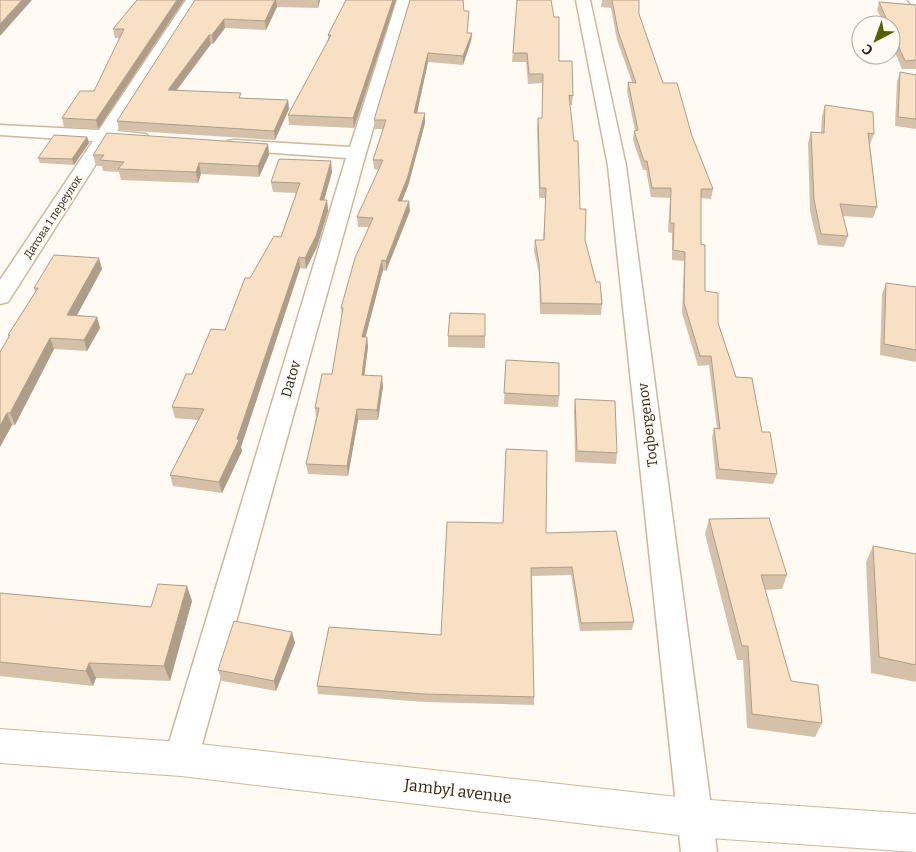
<svg xmlns="http://www.w3.org/2000/svg" width="916" height="852" viewBox="0 0 916 852" font-family="Bitter,serif">
	<rect width="100%" height="100%" fill="#fffaf4"/>
	<g fill="none" stroke-linecap="round" stroke-linejoin="round">
		<!-- street casing -->
		<g stroke="#ceb79b" stroke-width="3">
			<path id="street" d="M 186,0 L 200,0 L 117,131 L 146,134 L 149,138 L 146,142 L 140,143 L 110,142 L 8,302 L 0,304 L 0,280 L 93,141 L 0,135 L 0,125 L 99,130 Z
				M 397,0 L 411,0 L 366,153 L 198,759 L 193,770 L 181,774 L 169,770 L 164,759 L 346,158 L 234,150 L 228,149 L 225,145 L 228,141 L 234,140 L 350,147 Z
				M 576,0 L 590,0 L 626,166 L 717,852 L 681,852 L 608,166 Z
				M 908,0 L 916,0 L 916,5 L 911,4 Z"/>
		</g>
		<!-- primary casing -->
		<g stroke="#ceb79b" stroke-width="2">
			<path id="primary" d="M 0,729 L 181,742 L 695,799 L 916,814 L 916,852 L 695,837 L 181,776 L 0,763 Z"/>
		</g>
		<!-- street -->
		<use href="#street" fill="#fff" fill-rule="evenodd"/>
		<!-- primary -->
		<use href="#primary" fill="#fff" fill-rule="evenodd"/>
	</g>
	<!-- wall -->
	<path fill="#d5c1a9" d="M 137,0 L 184,0 L 98,129 L 64,127 L 62,118 L 94,91 L 120,38 L 115,38 L 113,29 Z
		M 195,0 L 320,0 L 318,8 L 277,7 L 266,30 L 225,28 L 213,44 L 211,44 L 177,90 L 242,98 L 288,100 L 289,109 L 275,140 L 119,130 L 117,121 Z
		M 346,0 L 396,0 L 354,128 L 289,125 L 288,115 L 328,41 L 328,35 Z
		M 410,0 L 464,11 L 469,11 L 467,33 L 472,33 L 471,41 L 463,65 L 428,62 L 417,113 L 425,123 L 408,186 L 402,201 L 410,211 L 386,271 L 383,270 L 365,337 L 367,337 L 368,347 L 364,375 L 383,386 L 378,420 L 358,420 L 348,476 L 308,474 L 306,464 L 316,418 L 315,408 L 332,374 L 342,317 L 341,308 L 369,227 L 358,227 L 357,217 L 379,170 L 374,169 L 373,160 L 383,129 L 375,129 L 374,120 Z
		M 517,0 L 559,61 L 573,96 L 572,105 L 570,105 L 580,209 L 585,240 L 602,304 L 601,315 L 540,314 L 539,273 L 534,251 L 535,240 L 543,240 L 546,198 L 539,198 L 537,128 L 538,118 L 542,118 L 543,83 L 528,84 L 526,62 L 512,62 Z
		M 602,0 L 639,0 L 639,14 L 663,83 L 692,136 L 713,189 L 711,199 L 701,198 L 701,244 L 705,291 L 718,323 L 736,377 L 762,432 L 777,474 L 773,484 L 716,479 L 712,438 L 714,428 L 717,428 L 709,365 L 698,366 L 682,313 L 684,261 L 672,260 L 672,233 L 668,232 L 670,198 L 651,197 L 646,170 L 643,170 L 633,140 L 634,131 L 635,131 L 627,91 L 628,82 L 632,82 L 617,40 L 611,8 L 601,7 Z
		M 879,2 L 916,5 L 916,69 L 902,69 L 891,43 L 891,25 L 884,25 L 877,10 Z
		M 900,72 L 916,75 L 916,129 L 895,126 L 897,81 Z
		M 825,105 L 874,134 L 870,144 L 877,207 L 873,218 L 843,216 L 848,236 L 844,247 L 818,245 L 810,211 L 808,143 L 811,132 L 821,133 L 822,116 Z
		M 87,137 L 89,143 L 74,165 L 40,163 L 38,158 Z
		M 268,144 L 269,155 L 259,177 L 201,174 L 198,183 L 121,180 L 119,172 L 103,171 L 102,166 L 96,166 L 93,155 Z
		M 332,172 L 324,200 L 327,200 L 328,211 L 317,247 L 306,269 L 300,268 L 241,447 L 242,451 L 222,493 L 173,486 L 170,475 L 198,420 L 175,418 L 172,407 L 192,374 L 225,330 L 250,278 L 281,237 L 296,193 L 273,192 L 271,182 Z
		M 102,269 L 77,315 L 97,317 L 100,328 L 87,351 L 54,349 L 15,425 L 12,425 L 0,447 L 0,352 L 9,337 L 8,335 L 35,292 L 34,288 Z
		M 886,283 L 916,287 L 916,362 L 880,355 L 882,294 Z
		M 485,314 L 485,348 L 448,347 L 448,336 Z
		M 506,360 L 559,396 L 558,407 L 504,404 Z
		M 575,399 L 617,453 L 616,464 L 575,462 L 574,411 Z
		M 709,519 L 787,575 L 782,589 L 765,590 L 791,681 L 822,723 L 815,737 L 747,728 L 743,660 L 737,660 L 705,534 Z
		M 503,523 L 546,533 L 634,622 L 632,630 L 580,631 L 571,575 L 532,576 L 534,697 L 534,705 L 425,702 L 318,694 L 317,686 L 441,635 Z
		M 873,546 L 916,554 L 916,682 L 871,673 L 866,562 Z
		M 0,593 L 151,607 L 192,601 L 170,681 L 96,678 L 93,686 L 0,676 Z
		M 292,632 L 295,643 L 276,691 L 222,681 L 218,670 Z"/>
	<!-- shaded-wall -->
	<path fill="#ae9d89" d="M 22,0 L 32,0 L 0,36 L 0,24 Z
		M 177,0 L 184,0 L 98,129 L 96,120 Z
		M 275,0 L 276,0 L 277,7 L 266,30 L 265,21 Z
		M 318,0 L 320,0 L 318,8 Z
		M 393,0 L 396,0 L 354,128 L 353,118 Z
		M 224,19 L 225,28 L 213,44 L 212,35 Z
		M 472,33 L 471,41 L 463,65 L 463,56 Z
		M 209,35 L 211,44 L 170,99 L 168,90 Z
		M 428,53 L 428,62 L 415,122 L 414,113 Z
		M 288,100 L 289,109 L 275,140 L 274,131 Z
		M 425,113 L 425,123 L 408,186 L 398,210 L 398,201 Z
		M 87,137 L 89,143 L 74,165 L 72,159 Z
		M 268,144 L 269,155 L 259,177 L 258,166 Z
		M 331,161 L 332,172 L 321,211 L 320,200 Z
		M 199,163 L 201,174 L 198,183 L 196,172 Z
		M 327,200 L 328,211 L 317,247 L 306,269 L 305,258 Z
		M 409,201 L 410,211 L 386,271 L 386,261 Z
		M 299,257 L 300,268 L 241,447 L 242,451 L 222,493 L 219,482 L 237,439 Z
		M 99,258 L 102,269 L 71,326 L 67,315 Z
		M 382,260 L 383,270 L 363,347 L 362,337 Z
		M 97,317 L 100,328 L 87,351 L 84,340 Z
		M 367,337 L 368,347 L 363,386 L 362,375 Z
		M 50,338 L 54,349 L 15,425 L 10,413 Z
		M 382,376 L 383,386 L 378,420 L 377,410 Z
		M 357,409 L 358,420 L 348,476 L 347,466 Z
		M 7,413 L 12,425 L 0,447 L 0,426 Z
		M 187,586 L 192,601 L 170,681 L 164,666 Z
		M 292,632 L 295,643 L 276,691 L 274,681 Z
		M 89,663 L 96,678 L 93,686 L 86,671 Z"/>
	<!-- building -->
	<path fill="#f8e0c4" stroke="#ae9d89" d="M 0,0 L 22,0 L 0,24 Z
		M 137,0 L 177,0 L 96,120 L 62,118 L 80,91 L 94,91 L 124,29 L 113,29 Z
		M 195,0 L 275,0 L 265,21 L 224,19 L 212,35 L 209,35 L 168,90 L 241,93 L 239,98 L 288,100 L 274,131 L 117,121 Z
		M 346,0 L 393,0 L 353,118 L 288,115 L 331,35 L 328,35 Z
		M 410,0 L 463,0 L 464,11 L 469,11 L 467,33 L 472,33 L 463,56 L 428,53 L 414,113 L 425,113 L 408,176 L 398,201 L 409,201 L 386,261 L 382,260 L 362,337 L 367,337 L 362,375 L 382,376 L 377,410 L 357,409 L 347,466 L 306,464 L 319,408 L 315,408 L 322,374 L 332,374 L 343,308 L 341,308 L 355,258 L 373,218 L 357,217 L 383,160 L 373,160 L 386,120 L 374,120 Z
		M 517,0 L 551,0 L 554,17 L 559,17 L 559,61 L 572,61 L 573,96 L 569,95 L 574,141 L 578,141 L 580,209 L 586,209 L 585,240 L 596,282 L 600,282 L 602,304 L 541,303 L 539,263 L 535,240 L 544,240 L 546,188 L 540,188 L 538,118 L 542,118 L 543,74 L 529,74 L 527,53 L 513,53 Z
		M 612,0 L 639,0 L 639,14 L 663,83 L 677,83 L 692,136 L 713,189 L 701,189 L 701,244 L 705,245 L 705,291 L 718,293 L 718,323 L 736,377 L 752,378 L 762,432 L 770,432 L 777,474 L 719,469 L 714,428 L 720,429 L 711,356 L 700,356 L 684,303 L 685,252 L 673,250 L 674,223 L 670,223 L 671,188 L 652,188 L 647,161 L 644,161 L 634,131 L 638,130 L 628,82 L 636,83 L 618,31 Z
		M 879,2 L 916,5 L 916,60 L 905,61 L 891,29 L 891,25 L 889,25 Z
		M 900,72 L 916,75 L 916,119 L 898,117 Z
		M 825,105 L 873,112 L 874,134 L 868,133 L 877,207 L 840,204 L 848,236 L 821,234 L 814,200 L 811,132 L 824,133 Z
		M 107,133 L 268,144 L 258,166 L 199,163 L 196,172 L 118,169 L 124,162 L 100,160 L 104,155 L 93,155 Z
		M 54,135 L 87,137 L 72,159 L 38,158 Z
		M 279,159 L 331,161 L 320,200 L 327,200 L 316,236 L 305,258 L 299,257 L 237,439 L 239,440 L 219,482 L 170,475 L 204,409 L 172,407 L 186,374 L 192,374 L 211,329 L 225,330 L 245,278 L 250,278 L 274,236 L 281,237 L 300,183 L 271,182 Z
		M 54,255 L 99,258 L 67,315 L 97,317 L 84,340 L 50,338 L 10,413 L 7,413 L 0,426 L 0,352 L 10,335 L 8,335 L 38,288 L 34,288 Z
		M 886,283 L 916,287 L 916,350 L 884,344 Z
		M 450,313 L 485,314 L 485,336 L 448,336 Z
		M 506,360 L 559,363 L 559,396 L 504,393 Z
		M 575,399 L 615,401 L 617,453 L 577,451 Z
		M 506,449 L 547,451 L 546,533 L 616,531 L 634,622 L 581,623 L 572,567 L 531,568 L 534,697 L 425,694 L 317,686 L 329,627 L 441,635 L 447,522 L 503,523 Z
		M 769,518 L 787,575 L 761,575 L 791,681 L 818,685 L 822,723 L 752,714 L 748,646 L 742,646 L 709,519 Z
		M 873,546 L 916,554 L 916,665 L 879,657 Z
		M 158,584 L 187,586 L 164,666 L 89,663 L 86,671 L 0,662 L 0,593 L 151,607 Z
		M 234,621 L 292,632 L 274,681 L 218,670 Z"/>
	<g text-anchor="middle" dominant-baseline="central" stroke-width="4" stroke-linejoin="round" paint-order="stroke">
		<!-- far-street labels -->
		<g font-size="11" fill="#2b2217" stroke="#fffaf4">
			<text transform="translate(53 217) rotate(-57)">Датова 1 переулок</text>
		</g>
		<!-- street labels -->
		<g font-size="14" fill="#2b2217" stroke="#fffaf4">
			<text transform="translate(291 379) rotate(-74)">Datov</text>
			<text transform="translate(648 425) rotate(-97)">Toqbergenov</text>
		</g>
		<!-- near-street labels -->
		<g font-size="16" fill="#2b2217" stroke="#fffaf4">
			<text transform="translate(458 791) rotate(7)">Jambyl avenue</text>
		</g>
	</g>
	<!-- north arrow -->
	<g transform="translate(876 40) rotate(221)"><circle r="24" fill="#fffaf4" stroke="#aaa49c"/>
	<path d="M0-4L9 19L0 12L-9 19Z" fill="#556000"/>
	<text y="-8" font-size="14" font-weight="bold" text-anchor="middle" fill="#2b2217">С</text>
	</g>
</svg>
